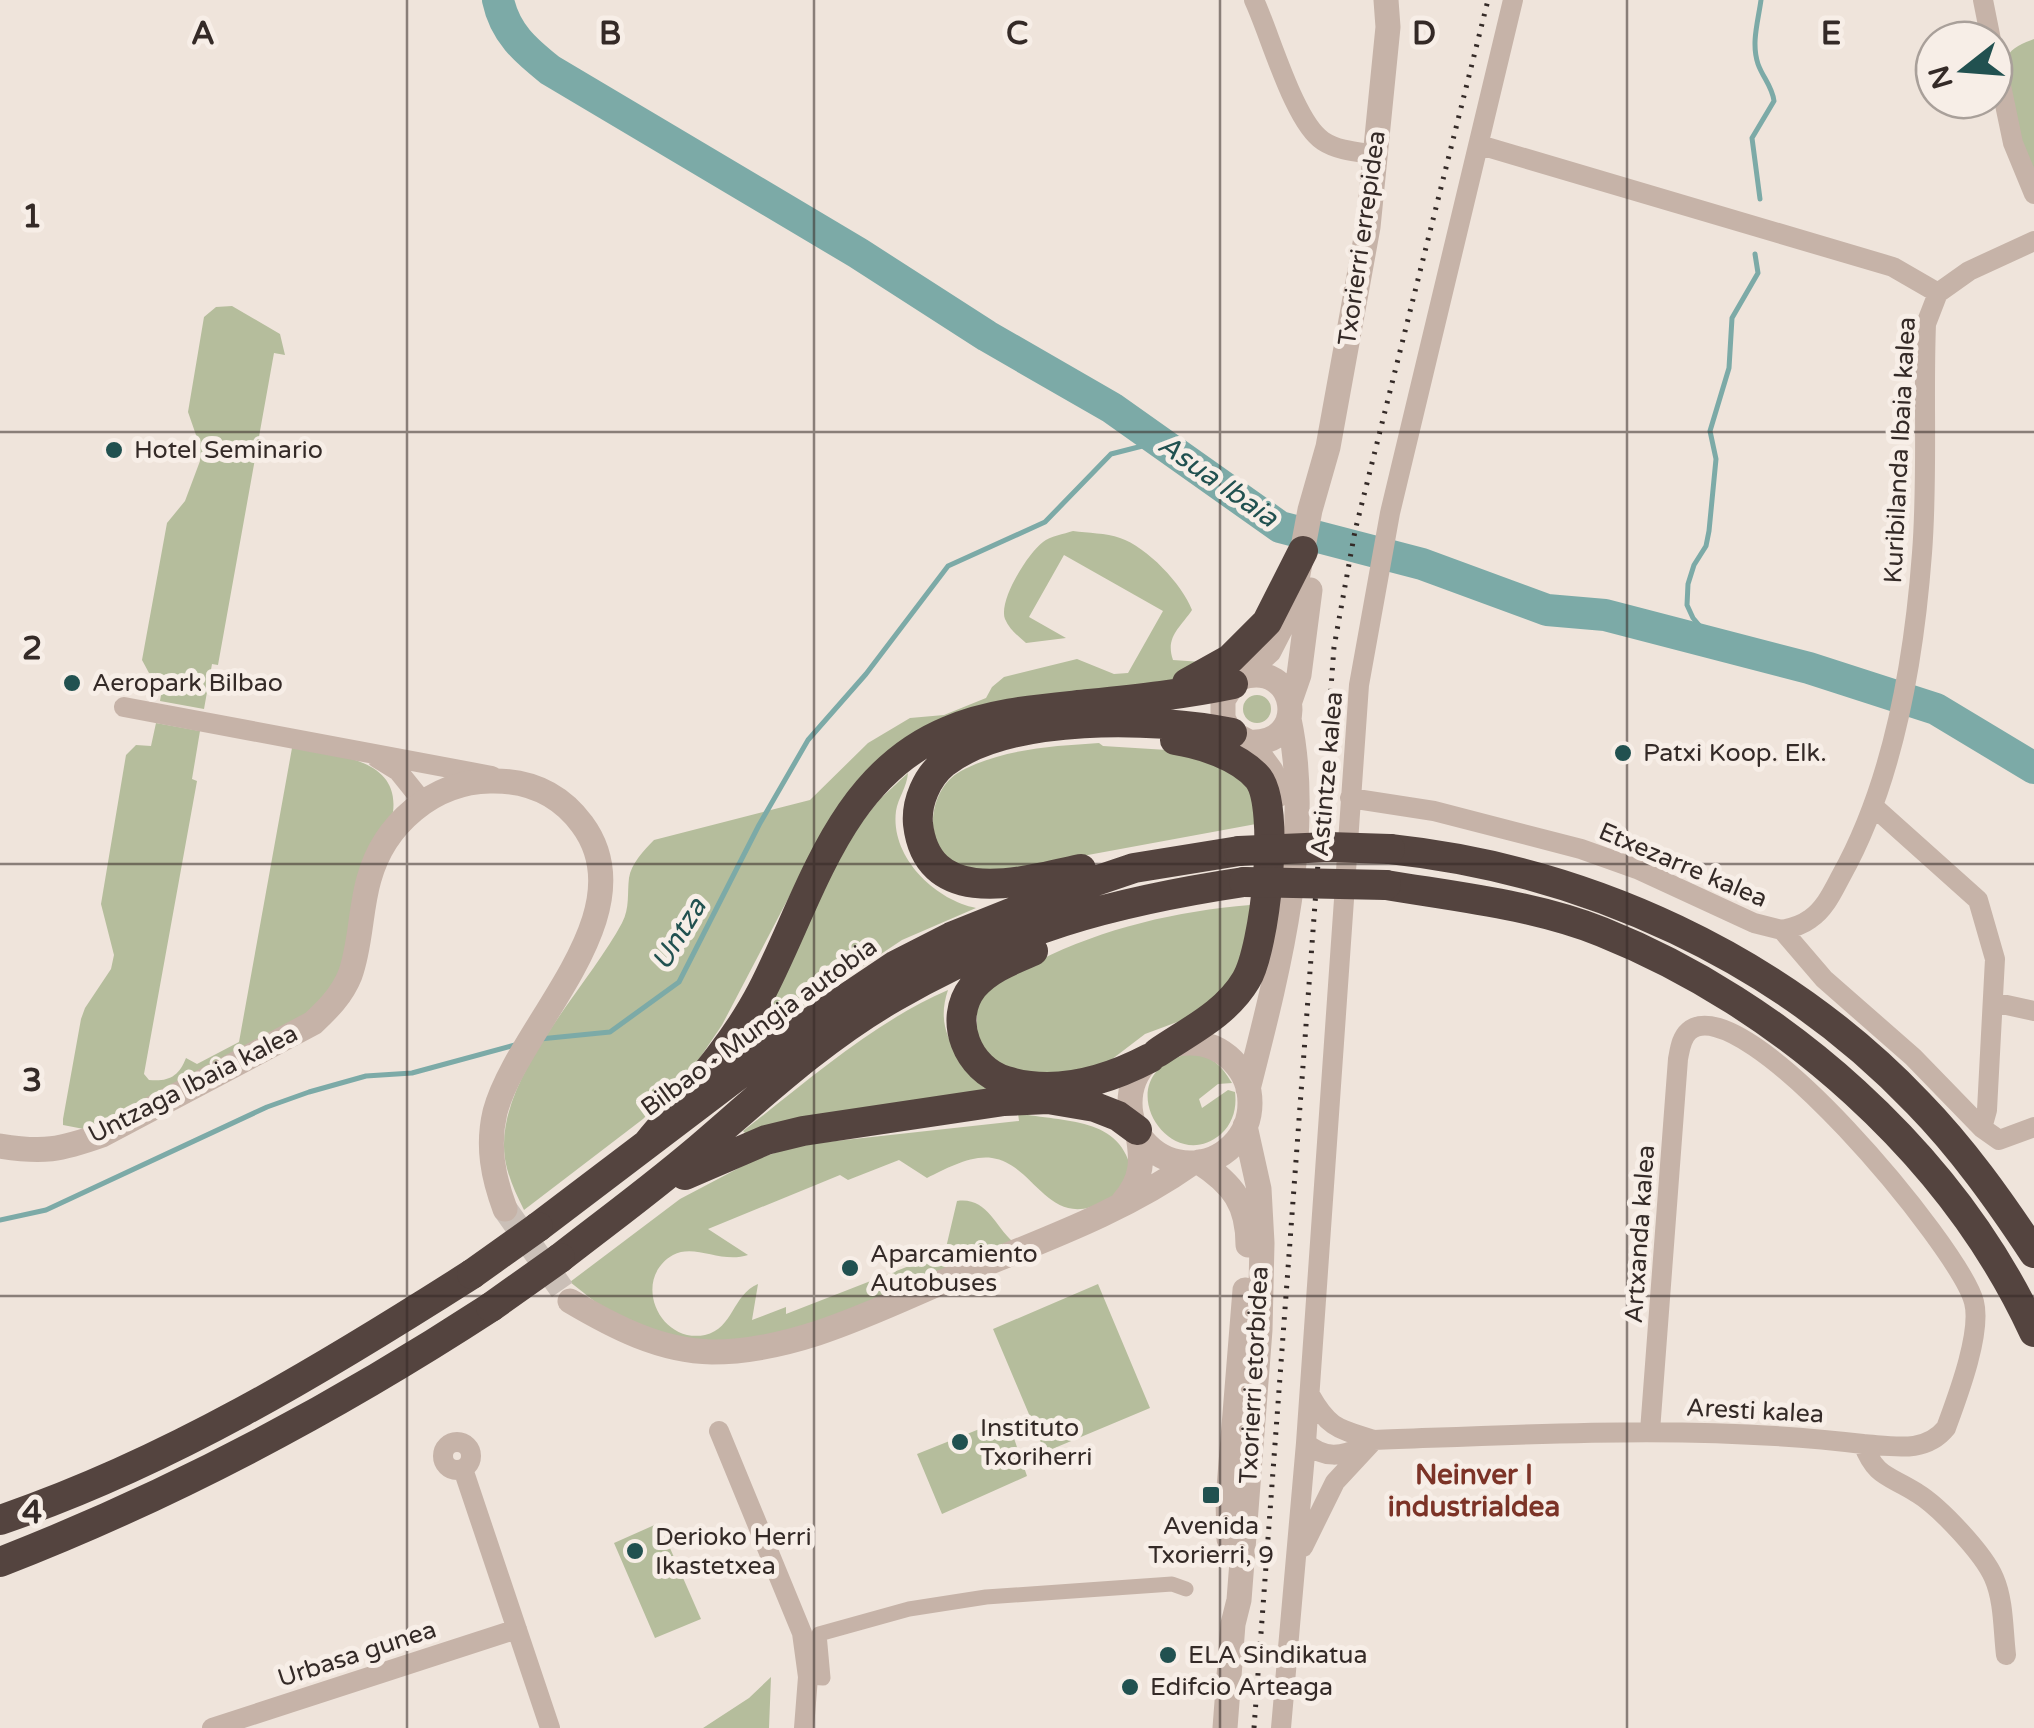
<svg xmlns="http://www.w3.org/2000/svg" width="2034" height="1728" viewBox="0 0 2034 1728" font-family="'Varela Round',sans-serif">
	<rect width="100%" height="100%" fill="#efe4db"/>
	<!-- green -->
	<path fill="#b5bd9c" d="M 2034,39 L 2034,175 C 2025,155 1997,75 2007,57 C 2012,47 2024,43 2034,39 Z
		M 232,306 L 280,334 L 285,355 L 274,353 L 218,665 L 212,664 L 204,709 L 160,701 L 164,677 L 149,673 L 142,660 L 167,523 L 185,501 L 200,461 L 196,435 L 188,412 L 204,317 L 216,307 Z
		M 1073,531 C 1088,533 1106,533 1120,538 C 1147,547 1182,584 1192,610 C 1180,628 1165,637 1173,660 L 1231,664 L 1220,675 L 972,713 L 823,832 L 722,1025 L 691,1071 L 643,1119 L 524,1210 C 516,1194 508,1177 505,1159 C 493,1080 587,989 622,923 C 630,907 627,894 629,878 C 631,864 644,850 654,840 L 810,800 L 868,743 L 910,718 L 944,715 L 986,698 L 992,687 L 1004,677 L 1077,659 L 1114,674 L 1128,673 L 1163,611 L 1064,555 L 1029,617 L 1066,638 L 1026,643 C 1018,636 1009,629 1005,619 C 998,601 1028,553 1043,542 C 1050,536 1064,534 1073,531 Z
		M1243 709a14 14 0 1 1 28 0a14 14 0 1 1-28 0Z
		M 156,723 L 200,731 L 192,779 L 197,781 L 144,1074 L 149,1080 C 169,1082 179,1076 186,1058 L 197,1064 L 239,1042 L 292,748 C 331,755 400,756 393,812 L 340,975 L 306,1017 L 89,1130 L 63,1125 L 63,1119 L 81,1019 L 85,1008 L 111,969 L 114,955 L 101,904 L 126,755 L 136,745 L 151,746 Z
		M 1099,743 L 1103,746 L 1183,751 L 1222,764 L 1253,792 L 1256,824 L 1001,871 C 989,870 973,871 962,867 C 920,851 927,789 961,771 C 1002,749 1053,746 1099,743 Z
		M 908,773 C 907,787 898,798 896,811 C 890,857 935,900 976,908 L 902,940 L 743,1046 L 823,871 L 880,799 Z
		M 1250,905 L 1249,938 L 1230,985 L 1188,1018 L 1145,1034 L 1107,1063 L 1080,1073 L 1037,1074 L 1008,1070 L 989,1057 L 977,1037 L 977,997 C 997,985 1017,971 1038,961 C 1104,928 1177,911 1250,905 Z
		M 948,990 C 933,1034 960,1060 991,1088 L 748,1136 L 743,1131 C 808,1081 872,1023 948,990 Z
		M 1192,1053 C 1212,1056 1222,1066 1232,1083 L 1218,1084 L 1199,1099 L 1202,1108 L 1228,1090 L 1235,1092 C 1237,1108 1233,1123 1221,1134 C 1168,1180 1102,1071 1192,1053 Z
		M 1018,1113 C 1064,1123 1122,1115 1132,1174 C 1120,1192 1112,1200 1091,1207 C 1046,1221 1031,1163 992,1158 C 970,1155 946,1169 927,1178 L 899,1160 L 848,1180 L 840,1175 L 708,1229 L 748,1255 C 721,1264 695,1243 673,1255 C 631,1279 659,1344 705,1335 C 734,1328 732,1295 758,1284 L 752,1320 L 786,1307 L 786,1314 L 945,1252 L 957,1201 C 987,1197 994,1225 1013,1242 L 813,1325 L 743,1342 L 672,1338 L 603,1308 L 570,1282 L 680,1199 L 754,1160 L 799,1145 L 1019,1121 Z
		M 1098,1284 L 1150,1408 L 1045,1452 L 993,1329 Z
		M 1007,1418 L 1027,1476 L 942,1514 L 917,1454 Z
		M 659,1523 L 701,1619 L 655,1638 L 614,1543 Z
		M 771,1677 L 769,1728 L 703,1728 L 749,1698 Z"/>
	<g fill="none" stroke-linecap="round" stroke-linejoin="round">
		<!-- stream -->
		<path stroke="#7caaa7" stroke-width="5" d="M 1760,199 L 1752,138 L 1774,101 C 1772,86 1763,78 1758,64 C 1751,43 1758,22 1761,0
			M 1715,644 L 1693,618 L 1687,605 L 1688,584 L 1694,565 L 1706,546 L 1709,531 L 1716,459 L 1710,431 L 1729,368 L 1732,318 L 1758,273 L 1755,254
			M 540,1039 L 610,1032 L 679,982 L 759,825 L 808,740 L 866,674 L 948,566 L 1045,522 L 1111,454 L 1162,441
			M 0,1220 L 46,1210 L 267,1107 L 309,1092 L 366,1076 L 412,1073 L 515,1045"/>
		<!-- river -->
		<path stroke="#7caaa7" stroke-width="32" d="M 498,0 C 505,33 525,50 550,70 L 858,253 L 987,336 L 1112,408 L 1280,527 L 1422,564 L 1547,610 L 1605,615 L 1809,668 L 1936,709 L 2034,768"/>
		<!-- tertiary-tunnel -->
		<path stroke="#cabfb7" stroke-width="25" stroke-dasharray="25 12" stroke-linecap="butt" d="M 505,1209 L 570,1301"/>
		<!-- pedestrian -->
		<path stroke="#c6b3a8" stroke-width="15" d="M 808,1677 L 823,1678 L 819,1634 L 909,1609 L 986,1597 L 1172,1584 L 1186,1589"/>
		<!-- minor -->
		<path stroke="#c6b3a8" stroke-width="20" d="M 1254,0 C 1270,34 1294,122 1323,141 C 1338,151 1359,152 1377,155
			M 1983,0 L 1991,40
			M 1994,52 L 2013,143 L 2034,194
			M 1480,145 L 1893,267 L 1938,293 L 1969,271 L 2034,241
			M 124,707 L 492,776
			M 377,758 L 398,771 L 423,802
			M 1350,798 L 1434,811 L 1581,849 L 1637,869 L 1754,923 L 1782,930 L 1824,979 L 1913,1057 L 1982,1128 L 1999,1140 L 2034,1127
			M 1873,806 L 1978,900 L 1995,959 L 1987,1110 L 1982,1128
			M 1782,930 C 1792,928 1802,925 1810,919 C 1825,909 1833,891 1841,876 C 1894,781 1914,661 1922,553 C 1928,477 1923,400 1926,324 L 1938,293
			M 1993,1002 L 2034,1011
			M 1310,1395 C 1329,1429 1339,1429 1374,1440 C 1537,1434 1700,1424 1863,1444 C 1876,1478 1889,1475 1917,1493 C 1940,1507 1984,1554 1994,1578 C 2004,1601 2003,1630 2006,1655
			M 719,1431 L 802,1633 L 808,1677 L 804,1728
			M 1650,1431 L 1678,1059 C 1680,1049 1681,1038 1689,1031 C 1743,985 1960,1248 1974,1302 C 1982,1333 1957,1398 1946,1428 C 1925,1454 1893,1446 1863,1444
			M443 1456a14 14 0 1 1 28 0a14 14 0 1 1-28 0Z
			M 1306,1443 C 1324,1459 1342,1457 1363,1446
			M 463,1469 L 550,1728
			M 1303,1547 L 1335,1482 L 1374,1440
			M 212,1728 L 517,1629
			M 1281,1728 L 1306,1443 L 1359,685 L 1390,513 L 1513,0"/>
		<!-- tertiary -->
		<path stroke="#c6b3a8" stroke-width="25" d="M 1240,678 C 1298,658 1311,746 1249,742
			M 1290,701 L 1299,675 L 1310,590
			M 1277,795 L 1271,771 L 1260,756 L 1249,742 L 1232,733 L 1227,726 L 1223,718 L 1223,700 L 1233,684 L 1269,651 L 1292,606 L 1310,510 L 1328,447 L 1368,227 L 1388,27 L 1386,0
			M1130 1103a60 60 0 1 1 120 0a60 60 0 1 1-120 0Z
			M 1248,1089 C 1277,975 1314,836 1289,719
			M 0,1146 C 43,1153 60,1150 102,1135 L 313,1023 C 328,1009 342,995 350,975 C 361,945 360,910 369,879 C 384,824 433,782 490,781 C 527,780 559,793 582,824 C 649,914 518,1026 495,1112 C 487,1146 493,1177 505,1209
			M 1199,1162 C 1233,1184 1248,1204 1248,1245
			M 1123,1202 C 1143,1179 1143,1160 1137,1130
			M 570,1301 C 614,1327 660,1351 712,1352 C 801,1352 886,1305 966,1272 C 1043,1240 1123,1212 1192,1163
			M 1229,1539 L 1228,1500 L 1245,1290
			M 1225,1728 L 1233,1624 L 1239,1600 L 1260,1330 L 1262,1243 L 1259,1189 L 1245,1126"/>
		<!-- motorway -->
		<path stroke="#54443f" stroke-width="30" d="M 1187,683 L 1230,659 L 1267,622 L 1303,551
			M 1390,849 C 1587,870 1780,958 1918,1103 C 1962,1148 1999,1200 2034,1253
			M 1081,869 C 1025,881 928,911 918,824 C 916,802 927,777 944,763 C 1008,713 1156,717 1232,733
			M 1386,885 C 1458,897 1534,905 1602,932 C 1782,1004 1952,1154 2034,1332
			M 1033,951 C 1012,960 988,969 973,987 C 947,1020 968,1070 1006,1081 C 1056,1096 1106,1081 1150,1058
			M 1157,1053 C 1189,1031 1226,1014 1246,980 C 1265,949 1281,807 1258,778 C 1239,756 1201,744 1175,740
			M 648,1143 C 688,1095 733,1047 762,991 C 811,896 839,776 948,731 C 993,712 1041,709 1089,704 C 1138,699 1185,694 1233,684
			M 685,1175 L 766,1140 L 803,1131 L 1004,1101 L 1048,1099 L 1095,1107 L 1118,1116 L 1137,1130
			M 538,1227 L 787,1038 L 896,965 L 951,937 L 1063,892 L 1134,868 L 1239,851
			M 560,1258 C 610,1219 661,1182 709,1140 C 768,1089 826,1036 894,997 C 1012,929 1111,902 1244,882
			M 0,1520 C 168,1463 323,1369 472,1274
			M 0,1562 C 173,1495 336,1408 491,1307"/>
		<!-- rail -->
		<path stroke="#342a27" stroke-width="5" stroke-dasharray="2.5 8" stroke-linecap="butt" d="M 1254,1728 L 1334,647 L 1355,531 L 1488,0"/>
		<!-- motorway-bridge -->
		<path stroke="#54443f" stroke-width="30" d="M 1239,851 L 1329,847 L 1390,849
			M 1244,882 L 1386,885
			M 472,1274 L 538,1227
			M 491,1307 L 560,1258"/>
	</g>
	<!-- grid -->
	<path fill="none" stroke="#342a27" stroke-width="2.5" stroke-opacity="0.55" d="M 407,0 L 407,1728M 814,0 L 814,1728M 1220,0 L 1220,1728M 1627,0 L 1627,1728M 0,432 L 2034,432M 0,864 L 2034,864M 0,1296 L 2034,1296"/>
	<!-- markers -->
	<g fill="#215150" stroke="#f7eee7" stroke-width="4">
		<circle cx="114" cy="450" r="10"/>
		<circle cx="72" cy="683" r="10"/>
		<circle cx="1623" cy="753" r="10"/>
		<circle cx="850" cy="1268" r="10"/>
		<circle cx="960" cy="1442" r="10"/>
		<rect x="1201" y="1485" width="20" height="20" rx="5"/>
		<circle cx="635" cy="1551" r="10"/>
		<circle cx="1168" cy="1655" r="10"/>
		<circle cx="1130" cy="1687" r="10"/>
	</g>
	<g text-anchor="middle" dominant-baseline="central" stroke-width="10" stroke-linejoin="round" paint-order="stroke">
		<!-- street labels -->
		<g font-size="25" fill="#342a27" stroke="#f7eee7">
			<text transform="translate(1362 238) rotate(-82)">Txorierri errepidea</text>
			<text transform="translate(1900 450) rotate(-87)">Kuribilanda Ibaia kalea</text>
			<text transform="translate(1327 774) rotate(-85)">Astintze kalea</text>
			<text transform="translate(1683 865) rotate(23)">Etxezarre kalea</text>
			<text transform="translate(759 1027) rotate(-36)">Bilbao - Mungia autobia</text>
			<text transform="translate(193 1084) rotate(-27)">Untzaga Ibaia kalea</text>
			<text transform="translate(1640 1234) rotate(-86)">Artxanda kalea</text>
			<text transform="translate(1254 1375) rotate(-87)">Txorierri etorbidea</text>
			<text transform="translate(1755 1411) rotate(3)">Aresti kalea</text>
			<text transform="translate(357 1654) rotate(-18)">Urbasa gunea</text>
		</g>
		<!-- poi labels -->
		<g font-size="25" fill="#342a27" stroke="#f7eee7" text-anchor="start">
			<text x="134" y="450">Hotel Seminario</text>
			<text x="92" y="683">Aeropark Bilbao</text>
			<text x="1643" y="753">Patxi Koop. Elk.</text>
			<text x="870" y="1254">Aparcamiento<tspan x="870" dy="29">Autobuses</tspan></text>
			<text x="980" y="1428">Instituto<tspan x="980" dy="29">Txoriherri</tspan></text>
			<text x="1211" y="1526" text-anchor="middle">Avenida<tspan x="1211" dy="29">Txorierri, 9</tspan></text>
			<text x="655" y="1537">Derioko Herri<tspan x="655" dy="29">Ikastetxea</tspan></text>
			<text x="1188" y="1655">ELA Sindikatua</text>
			<text x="1150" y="1687">Edifcio Arteaga</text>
		</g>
		<!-- water labels -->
		<g font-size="28" font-style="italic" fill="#215150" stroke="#f7eee7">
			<text transform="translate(1218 481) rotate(35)">Asua Ibaia</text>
			<text transform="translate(679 934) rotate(-59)">Untza</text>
		</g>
		<!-- neighbourhood labels -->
		<g font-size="28" font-weight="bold" fill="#7c3327" stroke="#f7eee7">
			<text x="1474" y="1475">Neinver I<tspan x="1474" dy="32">industrialdea</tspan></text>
		</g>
	</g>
	<g font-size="32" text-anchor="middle" font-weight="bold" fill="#342a27" stroke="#f7eee7" stroke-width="10" stroke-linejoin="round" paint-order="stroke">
		<text x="203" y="44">A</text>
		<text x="610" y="44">B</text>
		<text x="1017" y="44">C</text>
		<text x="1424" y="44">D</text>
		<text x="1831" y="44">E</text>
		<text x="32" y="227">1</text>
		<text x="32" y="659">2</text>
		<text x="32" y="1091">3</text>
		<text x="32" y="1523">4</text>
	</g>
	<!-- north arrow -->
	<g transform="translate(1964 70) rotate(253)"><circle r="48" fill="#f7eee7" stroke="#a9a09a" stroke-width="2.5"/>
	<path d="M0-8L18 38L0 25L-18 38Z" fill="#215150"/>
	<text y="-15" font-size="28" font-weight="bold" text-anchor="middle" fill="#342a27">N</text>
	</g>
</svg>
